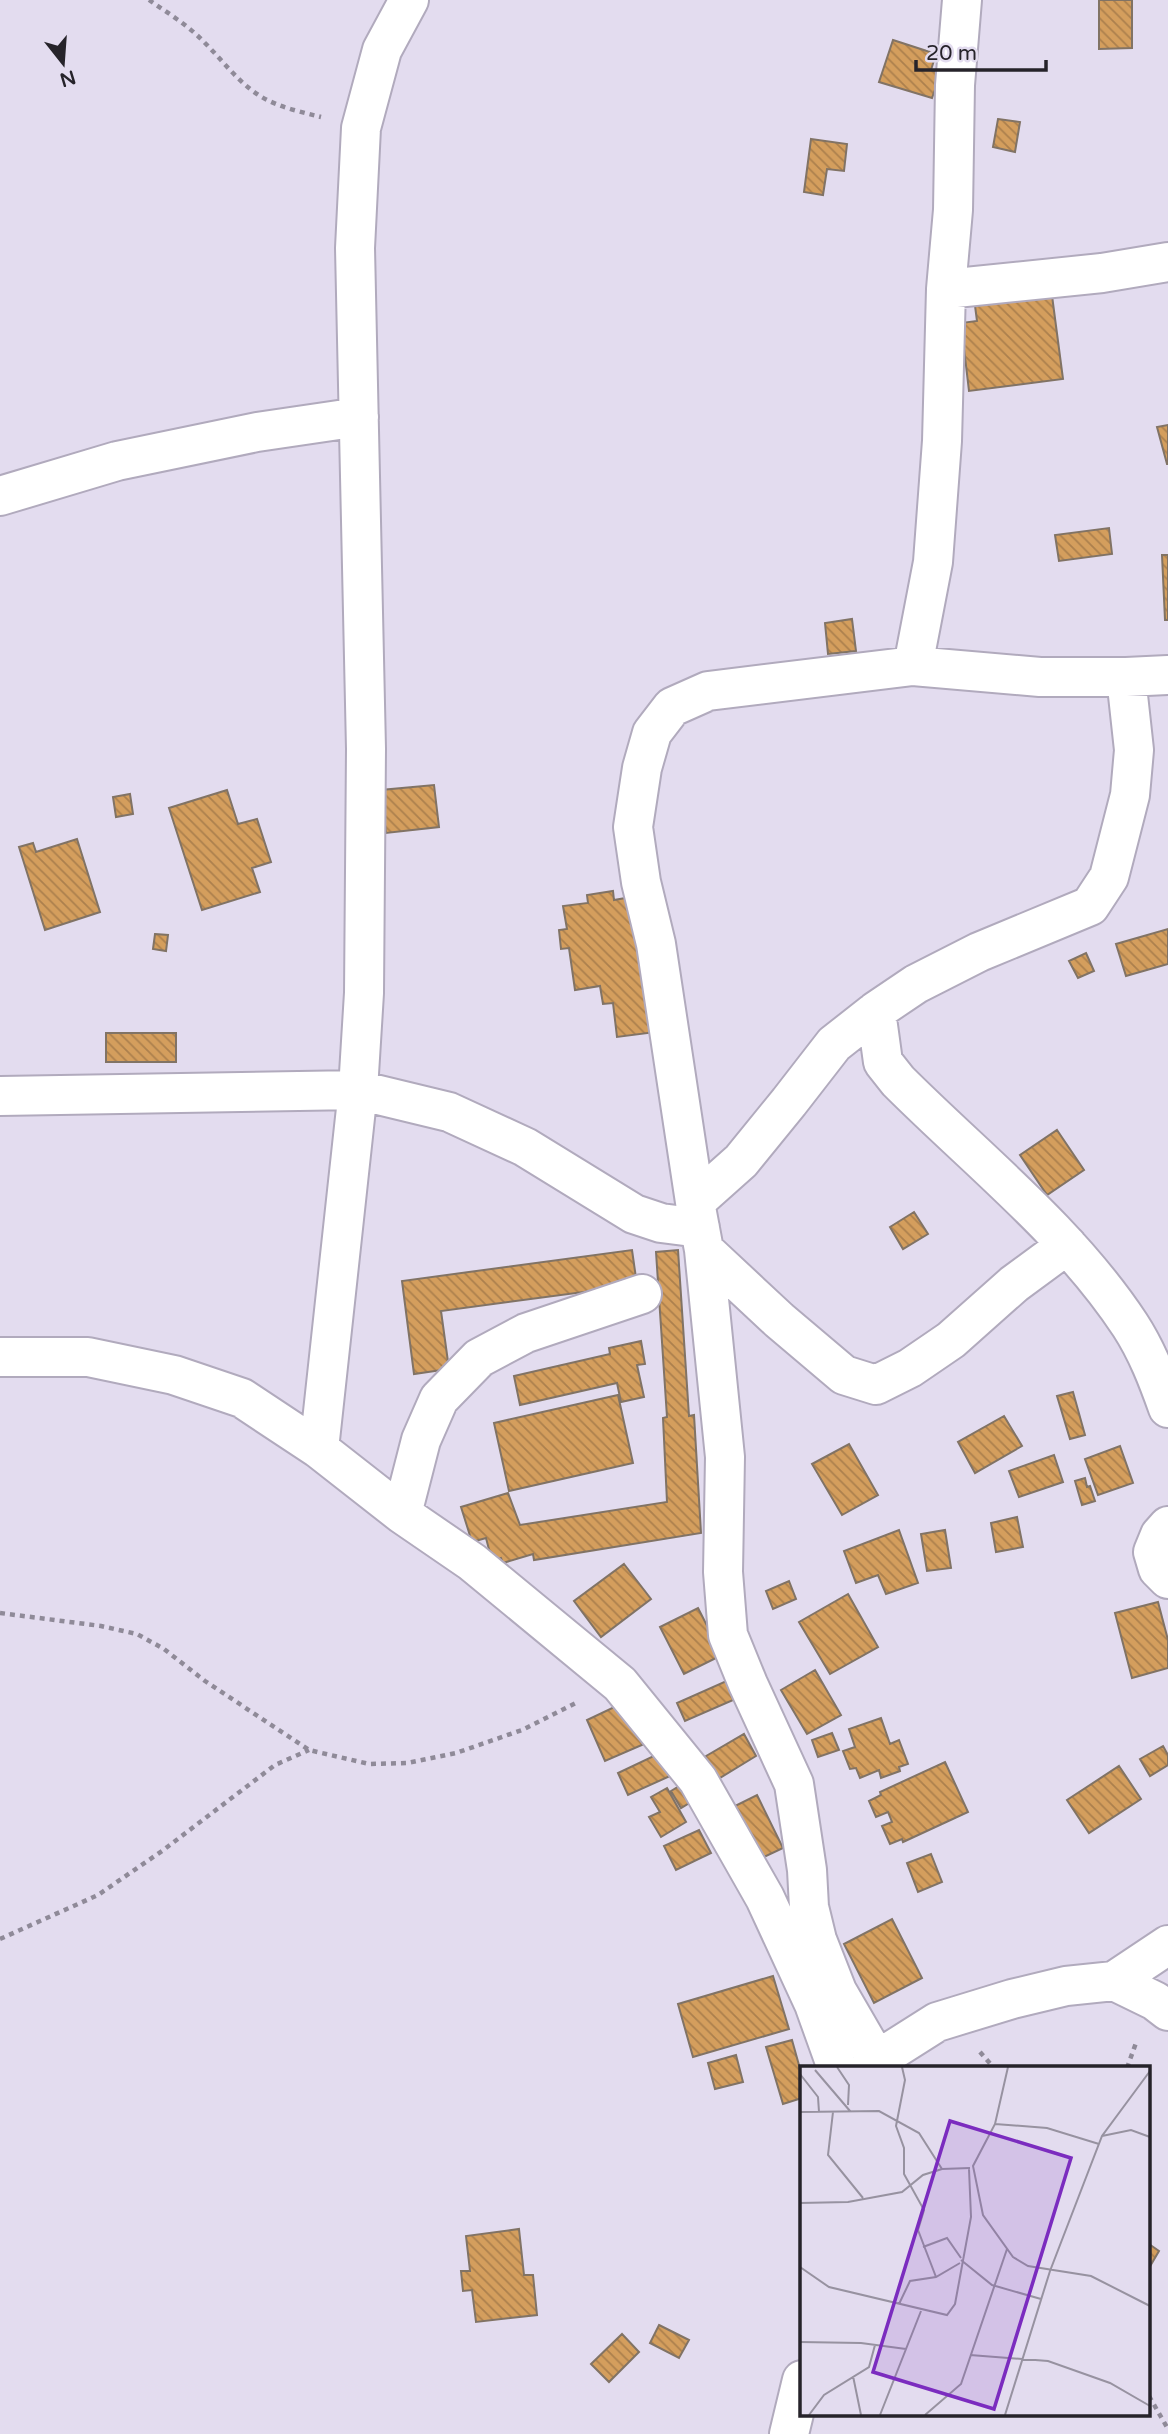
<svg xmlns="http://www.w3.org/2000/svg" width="1168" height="2434" viewBox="0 0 1168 2434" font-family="'Varela Round',sans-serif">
	<defs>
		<pattern id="building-back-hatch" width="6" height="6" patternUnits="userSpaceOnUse" patternTransform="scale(1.75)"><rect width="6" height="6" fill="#d49e5d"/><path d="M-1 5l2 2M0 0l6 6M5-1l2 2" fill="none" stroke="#ac804d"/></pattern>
	</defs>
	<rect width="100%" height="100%" fill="#e3dcef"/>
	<!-- building -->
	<path fill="url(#building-back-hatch)" stroke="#817365" stroke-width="2" d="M 1099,0 L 1132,0 L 1132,48 L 1099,49 Z
		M 893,40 L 936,54 L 931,70 L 941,73 L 932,98 L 879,82 Z
		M 998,119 L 1020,122 L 1015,152 L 993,147 Z
		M 811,139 L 847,144 L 844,171 L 827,169 L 823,195 L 804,192 Z
		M 1051,288 L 1063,379 L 969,391 L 961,323 L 977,321 L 974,298 Z
		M 1168,425 L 1168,464 L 1167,464 L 1157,427 Z
		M 1109,528 L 1112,554 L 1059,561 L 1055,535 Z
		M 1162,555 L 1168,555 L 1168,620 L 1165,620 Z
		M 852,619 L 856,651 L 828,654 L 825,623 Z
		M 434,785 L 439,827 L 386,833 L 381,790 Z
		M 227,790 L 238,824 L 257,819 L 271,862 L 252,868 L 260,892 L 202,910 L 169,808 Z
		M 130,794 L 133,814 L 116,817 L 113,797 Z
		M 77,839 L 100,912 L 45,930 L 19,847 L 33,843 L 36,852 Z
		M 613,891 L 614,900 L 637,896 L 656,1032 L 617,1037 L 613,1003 L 603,1004 L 600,986 L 575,990 L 569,948 L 561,949 L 559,930 L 567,929 L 563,906 L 588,903 L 587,895 Z
		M 1168,929 L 1168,964 L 1126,976 L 1116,944 Z
		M 155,934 L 168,935 L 166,951 L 153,949 Z
		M 1086,953 L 1094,971 L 1078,978 L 1069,961 Z
		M 106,1033 L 176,1033 L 176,1062 L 106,1062 Z
		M 1057,1130 L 1084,1170 L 1047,1195 L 1020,1155 Z
		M 914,1212 L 928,1234 L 903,1249 L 890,1227 Z
		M 632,1250 L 637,1285 L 441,1311 L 449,1369 L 414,1374 L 402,1281 Z
		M 678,1250 L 689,1416 L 694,1415 L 701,1533 L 534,1560 L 533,1554 L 503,1563 L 501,1558 L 492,1561 L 486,1538 L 472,1542 L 461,1507 L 508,1493 L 520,1525 L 667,1502 L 663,1418 L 667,1417 L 656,1252 Z
		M 641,1341 L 645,1364 L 637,1365 L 644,1397 L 621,1402 L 617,1383 L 520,1405 L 514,1376 L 610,1354 L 609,1348 Z
		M 1073,1392 L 1085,1435 L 1070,1439 L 1057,1396 Z
		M 618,1395 L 633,1463 L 509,1491 L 494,1423 Z
		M 1004,1416 L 1022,1446 L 975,1473 L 958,1442 Z
		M 849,1444 L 878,1495 L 842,1515 L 812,1464 Z
		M 1120,1446 L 1133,1483 L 1098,1495 L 1085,1459 Z
		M 1054,1455 L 1063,1482 L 1019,1497 L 1009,1471 Z
		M 1085,1478 L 1087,1487 L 1090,1486 L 1095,1501 L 1082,1505 L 1075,1481 Z
		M 1017,1517 L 1023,1547 L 996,1552 L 991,1523 Z
		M 899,1530 L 918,1583 L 886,1594 L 878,1575 L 856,1583 L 844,1551 Z
		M 945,1530 L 951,1568 L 927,1571 L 921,1534 Z
		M 624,1564 L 651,1599 L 601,1637 L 574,1601 Z
		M 789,1581 L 796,1599 L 773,1609 L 766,1591 Z
		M 848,1594 L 878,1647 L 830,1674 L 799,1622 Z
		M 1158,1602 L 1168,1640 L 1168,1668 L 1132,1678 L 1115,1613 Z
		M 698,1608 L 722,1655 L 684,1674 L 660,1627 Z
		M 815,1670 L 841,1715 L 807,1734 L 781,1690 Z
		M 731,1679 L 740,1697 L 685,1721 L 677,1703 Z
		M 627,1701 L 651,1741 L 605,1761 L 587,1720 Z
		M 881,1718 L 890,1744 L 899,1740 L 908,1764 L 899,1767 L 900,1771 L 881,1778 L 879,1770 L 860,1778 L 856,1768 L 850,1769 L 843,1751 L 855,1747 L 849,1729 Z
		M 832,1733 L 839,1750 L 818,1757 L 812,1740 Z
		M 744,1734 L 756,1756 L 715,1781 L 701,1759 Z
		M 1163,1746 L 1168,1755 L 1168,1765 L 1150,1776 L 1140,1759 Z
		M 660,1753 L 670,1776 L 628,1795 L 618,1773 Z
		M 945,1762 L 968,1812 L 903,1842 L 902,1839 L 890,1844 L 882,1826 L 892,1822 L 888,1812 L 876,1817 L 869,1801 L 881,1795 L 880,1792 Z
		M 1119,1766 L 1141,1799 L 1089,1833 L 1067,1800 Z
		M 686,1782 L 696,1799 L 681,1808 L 671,1791 Z
		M 667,1788 L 686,1822 L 661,1837 L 649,1817 L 660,1812 L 651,1797 Z
		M 757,1795 L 783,1848 L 751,1863 L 725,1811 Z
		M 699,1830 L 711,1853 L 676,1870 L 664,1846 Z
		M 931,1854 L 942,1882 L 918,1892 L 907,1863 Z
		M 892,1919 L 922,1978 L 874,2003 L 844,1944 Z
		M 773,1976 L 789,2029 L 693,2057 L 678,2004 Z
		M 792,2040 L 802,2076 L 802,2098 L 783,2104 L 766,2047 Z
		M 736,2055 L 743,2082 L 715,2089 L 708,2063 Z
		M 519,2229 L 524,2275 L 533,2275 L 537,2315 L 476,2322 L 472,2290 L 463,2291 L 461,2271 L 470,2271 L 466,2236 Z
		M 1149,2244 L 1159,2251 L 1149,2268 Z
		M 659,2325 L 689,2340 L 679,2358 L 650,2343 Z
		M 622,2334 L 639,2352 L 609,2382 L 591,2364 Z"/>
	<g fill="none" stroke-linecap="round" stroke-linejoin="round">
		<!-- minor casing -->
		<g stroke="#b1aabd" stroke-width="42">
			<path id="minor" d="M 946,289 L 1102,273 L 1168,262
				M 0,496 L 117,461 L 257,432 L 359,417
				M 913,666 L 933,562 L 942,441 L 946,289 L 953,210 L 955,85 L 962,0
				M 876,1011 L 883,1062 L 898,1081 C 977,1160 1068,1231 1130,1325 C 1147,1351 1158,1380 1168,1408
				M 0,1096 L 358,1090 L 449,1112 L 525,1147 L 634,1214 L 661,1223 L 700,1228
				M 695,1202 L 741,1161 L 789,1102 L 834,1044 L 876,1011 L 916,984 L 979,952 L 1090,906 L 1109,877 L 1130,795 L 1134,750 L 1126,677
				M 704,1250 L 779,1320 L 844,1375 L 876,1385 L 910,1368 L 951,1340 L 1014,1284 L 1067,1245
				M 0,1357 L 88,1357 L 174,1375 L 242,1398 L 319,1449 L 402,1514 L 472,1562 L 620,1684 L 698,1780 L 765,1898 L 814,2004 L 837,2068
				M 319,1449 L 358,1090 L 364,993 L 366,749 L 355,248 L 361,128 L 382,50 L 409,0
				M 402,1514 L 421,1440 L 439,1399 L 479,1358 L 526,1333 L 642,1294
				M 1168,1526 L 1160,1535 L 1153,1552 L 1158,1569 L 1168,1579
				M 1114,1981 L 1168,1945
				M 877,2060 L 837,1991 L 817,1940 L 809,1907 L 807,1870 L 794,1784 L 748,1684 L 728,1635 L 723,1572 L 725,1457 L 704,1250 L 695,1202 L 656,944 L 641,882 L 633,827 L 642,768 L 652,733 L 672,707 L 708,691 L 913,666 L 1040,677 L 1126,677 L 1168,675
				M 869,2068 L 877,2060 L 937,2022 L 1012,1999 L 1066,1986 L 1114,1981 L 1155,2001 L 1168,2011
				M 789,2434 L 802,2380"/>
		</g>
		<!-- path -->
		<path stroke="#8f8a98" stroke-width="4.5" stroke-dasharray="5 5" stroke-linecap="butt" d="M 149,0 C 168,13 189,26 205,43 C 223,61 238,82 260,96 C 278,107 301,112 321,117
			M 0,1613 L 101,1626 L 137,1634 L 164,1649 L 205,1681 L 309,1750 L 369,1764 L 407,1763 L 456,1753 L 522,1730 L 578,1702
			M 0,1939 L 98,1895 L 162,1851 L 275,1765 L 309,1750
			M 980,2052 L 994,2068
			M 1127,2068 L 1137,2040
			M 1149,2396 L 1168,2429"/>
		<!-- minor -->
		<use href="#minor" stroke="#fff" stroke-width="38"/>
	</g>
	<!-- overview -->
	<g transform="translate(800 2066)">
		<rect width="350" height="350" fill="#e3dcef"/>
		<path fill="none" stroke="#9792a0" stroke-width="2" d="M 37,1 L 49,19 L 48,39M 102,1 L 105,14 L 96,60 L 104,82 L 104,108 L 124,144 L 118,164 L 136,211M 208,1 L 195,58 L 173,100 L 183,149 L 213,191 L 228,200 L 291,210 L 350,240M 15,4 L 50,45M 0,8 L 18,31 L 19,46M 0,46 L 79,45 L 119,67 L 142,103 L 170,102M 33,46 L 28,89 L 63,132M 195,58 L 247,62 L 299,78M 302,70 L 331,64 L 350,71M 0,137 L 48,136 L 102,126 L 123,109 L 142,103M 123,181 L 147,172 L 161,192M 161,194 L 192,219 L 241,233M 0,201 L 29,221 L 147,249 L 155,238 L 171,151 L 169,103M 99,238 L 110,215 L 136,211 L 160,197M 0,276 L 61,277 L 106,283M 170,289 L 248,295 L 310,317 L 350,340M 53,310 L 61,349M 9,349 L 24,329 L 69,301 L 75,279M 80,349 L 121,245M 125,349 L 161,318 L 207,183M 205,349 L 250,205 L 302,70 L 350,5"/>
		<path fill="#7b2cbf" fill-opacity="0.15" stroke="#7b2cbf" stroke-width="3.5" d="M 150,55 L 271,92 L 194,343 L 73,306 Z"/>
		<rect width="350" height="350" fill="none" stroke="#26232a" stroke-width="3.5"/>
	</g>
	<!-- north arrow -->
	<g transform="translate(63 63) rotate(163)" stroke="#e3dcef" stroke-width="5" paint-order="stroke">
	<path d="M0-5L12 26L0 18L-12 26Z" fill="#26232a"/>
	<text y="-10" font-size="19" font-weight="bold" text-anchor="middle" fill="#26232a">N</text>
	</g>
	<!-- scale -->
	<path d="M916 60v10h130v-10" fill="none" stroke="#26232a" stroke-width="3.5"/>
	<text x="926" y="60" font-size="21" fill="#26232a" stroke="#e3dcef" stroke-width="5" paint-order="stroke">20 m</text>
</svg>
